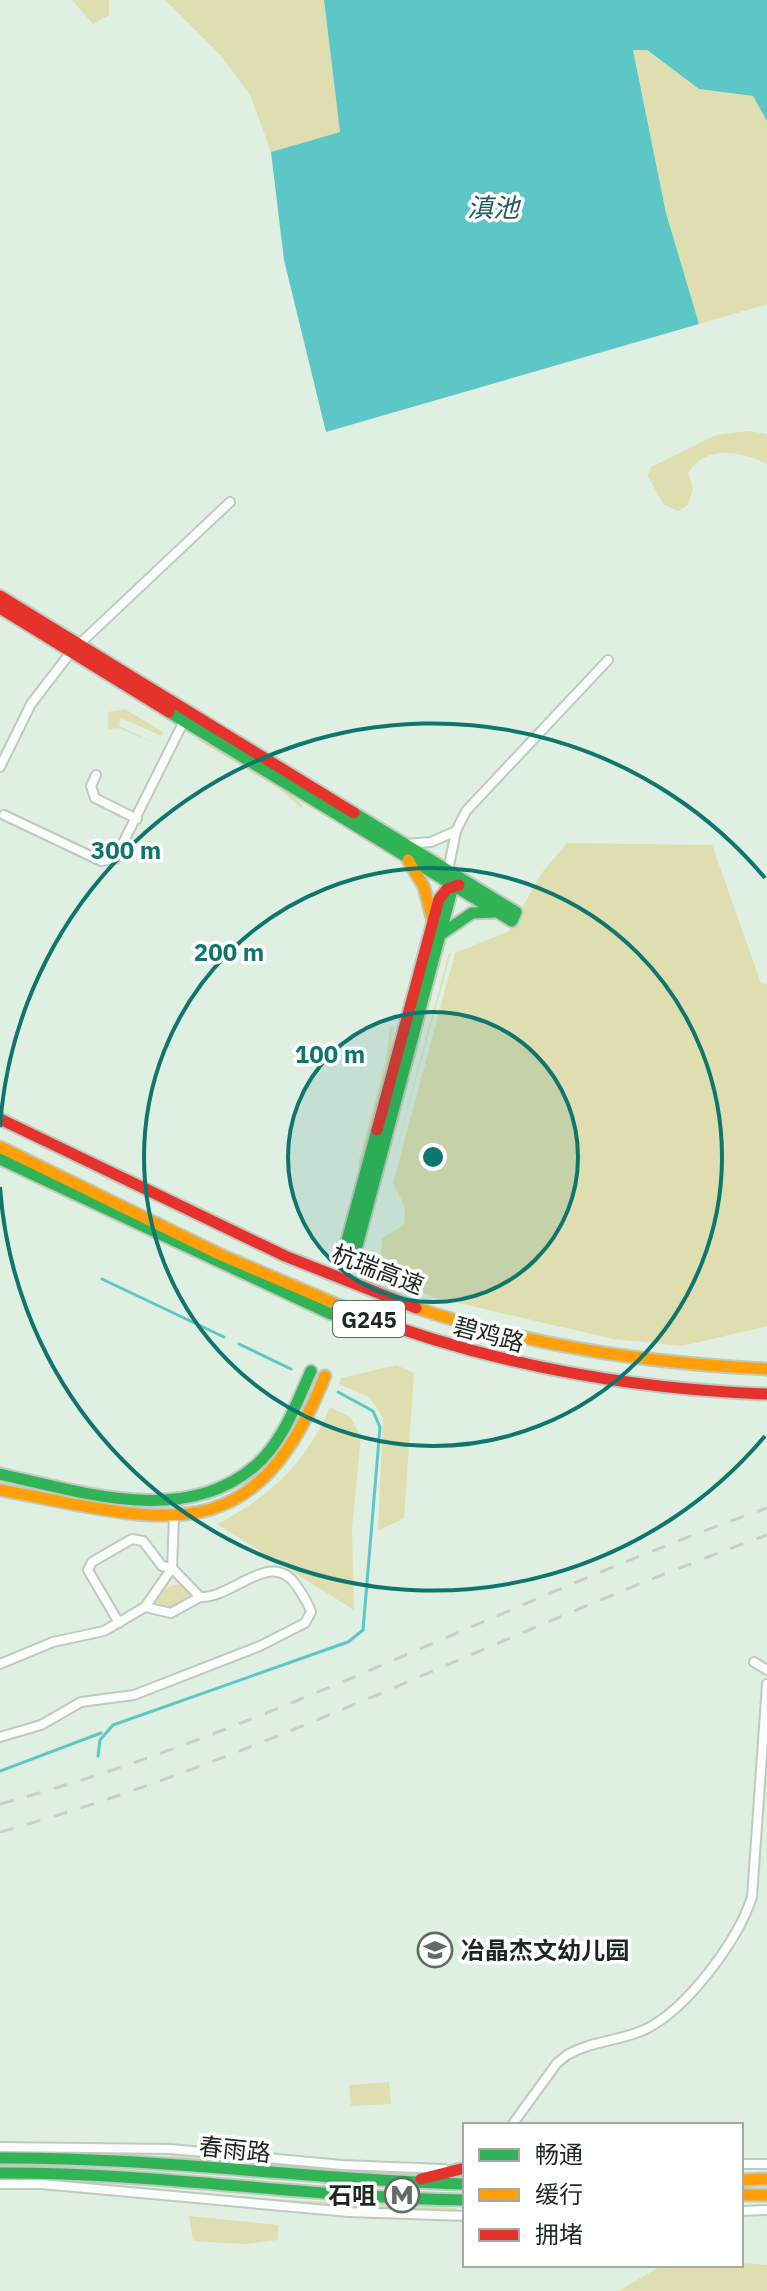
<svg xmlns="http://www.w3.org/2000/svg" width="767" height="2291" viewBox="0 0 767 2291" font-family="'IBM Plex Sans','Noto Sans SC',sans-serif">
	<rect width="100%" height="100%" fill="#dff0e2"/>
	<!-- green -->
	<path fill="#dfdeb1" d="M 72,0 L 109,0 L 109,15 L 93,24 Z
		M 165,0 L 324,0 L 340,132 L 271,152 L 250,95 L 222,57 Z
		M 633,49 L 646,50 L 699,89 L 753,96 L 767,121 L 767,304 L 699,324 L 666,213 Z
		M 749,431 L 767,434 L 767,464 C 742,452 706,444 688,473 L 693,488 L 688,505 L 678,511 L 663,504 L 648,476 L 651,467 L 716,435 Z
		M 125,709 L 163,732 L 162,736 L 121,718 L 119,726 L 154,743 L 118,728 L 108,729 L 108,712 Z
		M 199,736 L 279,785 L 303,805 L 301,808 L 278,788 L 198,740 Z
		M 567,843 L 712,845 L 761,983 L 767,984 L 767,1326 L 682,1346 L 613,1339 L 433,1297 L 380,1274 L 382,1238 L 404,1225 L 405,1207 L 393,1183 L 455,953 L 509,931 L 541,874 Z
		M 444,938 L 447,939 L 381,1185 L 379,1183 Z
		M 449,953 L 451,953 L 387,1183 Z
		M 390,1027 L 394,1027 L 390,1061 L 361,1167 L 358,1164 L 386,1060 Z
		M 396,1365 L 414,1373 L 404,1518 L 378,1531 L 383,1418 L 369,1397 L 339,1384 L 341,1378 Z
		M 330,1407 L 350,1417 L 361,1436 L 352,1529 L 354,1610 L 217,1524 C 271,1496 306,1463 330,1407 Z
		M 179,1584 L 192,1597 L 174,1610 L 155,1606 C 155,1594 168,1585 179,1584 Z
		M 389,2082 L 391,2104 L 351,2106 L 349,2085 Z
		M 169,2153 L 410,2172 L 410,2174 L 345,2173 L 171,2157 Z
		M 75,2181 L 271,2199 L 270,2202 L 95,2186 Z
		M 288,2200 L 457,2208 L 457,2212 L 288,2204 Z
		M 189,2216 L 278,2225 L 278,2240 L 244,2244 L 193,2241 Z
		M 741,2263 L 767,2265 L 767,2291 L 619,2291 L 662,2265 Z"/>
	<!-- water -->
	<path fill="#5dc6c7" d="M 324,0 L 767,0 L 767,121 L 753,96 L 699,89 L 647,50 L 633,50 L 666,213 L 699,324 L 326,432 L 284,260 L 271,152 L 340,132 Z"/>
	<g fill="none" stroke-linecap="round" stroke-linejoin="round">
		<!-- stream -->
		<path stroke="#5dc6c7" stroke-width="3" d="M 102,1279 L 224,1337
			M 239,1344 L 291,1369
			M 98,1756 L 100,1740 L 113,1725 L 348,1642 L 363,1630 L 380,1427 L 373,1411 L 338,1392
			M 0,1771 L 101,1733"/>
		<!-- street casing -->
		<g stroke="#becabf" stroke-width="12">
			<path id="street" d="M 0,767 L 31,704 L 71,652 L 230,502
				M 96,775 L 91,786 L 95,798 L 137,819
				M 4,815 L 101,861 L 115,859 L 184,721
				M 405,844 L 431,842 L 456,831
				M 448,871 L 456,831 L 466,811 L 608,660
				M 145,1607 L 171,1613 L 200,1597
				M 754,1662 L 767,1670
				M 0,1664 L 53,1642 L 104,1631 L 145,1607 L 172,1568 L 174,1517
				M 0,1737 L 41,1725 L 81,1702 L 134,1695 L 260,1646 L 305,1623 L 311,1612 C 308,1602 302,1594 296,1585 C 271,1548 232,1599 200,1597 L 172,1568 L 162,1566 L 143,1541 L 132,1539 L 92,1562 L 88,1570 L 119,1623
				M 512,2125 L 557,2063 L 567,2055 C 591,2041 619,2041 644,2030 C 687,2010 738,1940 752,1897 L 767,1684
				M 0,2147 L 171,2149 L 342,2165 L 444,2169
				M 741,2164 L 767,2164
				M 0,2184 L 41,2184 L 349,2212 L 465,2216
				M 741,2211 L 767,2210"/>
		</g>
		<!-- fast casing -->
		<g stroke="#becabf" stroke-width="15">
			<path id="fast" d="M 169,712 L 512,921 L 516,912 L 354,813
				M 440,935 L 472,913 L 495,912
				M 377,1130 L 344,1252 L 354,1257 L 453,886 L 451,882
				M 0,1159 L 331,1314
				M 0,1474 C 82,1492 184,1527 255,1466 C 283,1442 296,1404 311,1371
				M 0,2158 C 156,2157 310,2180 465,2184
				M 0,2173 C 156,2172 309,2198 465,2200"/>
		</g>
		<!-- slow casing -->
		<g stroke="#becabf" stroke-width="15">
			<path id="slow" d="M 408,860 L 424,887 L 432,918
				M 0,1147 L 221,1255 L 357,1313
				M 416,1308 C 531,1346 646,1363 767,1369
				M 0,1490 C 159,1519 252,1560 325,1376
				M 741,2180 L 767,2179
				M 741,2195 L 767,2195"/>
		</g>
		<!-- jam casing -->
		<g stroke="#becabf" stroke-width="15">
			<path id="jam" d="M 0,596 L 354,813
				M 0,608 L 169,712
				M 0,1119 L 285,1256 L 416,1308
				M 377,1130 L 439,899 L 447,889 L 459,885
				M 357,1313 C 490,1364 625,1389 767,1394
				M 421,2179 L 461,2169"/>
		</g>
		<!-- street -->
		<use href="#street" stroke="#fafdfb" stroke-width="8"/>
		<!-- fast -->
		<use href="#fast" stroke="#30b455" stroke-width="11"/>
		<!-- slow -->
		<use href="#slow" stroke="#ff9f0a" stroke-width="11"/>
		<!-- jam -->
		<use href="#jam" stroke="#e5322d" stroke-width="11"/>
		<!-- rail -->
		<path stroke="#c9cec9" stroke-width="3" stroke-dasharray="14 14" stroke-linecap="butt" d="M 0,1804 C 265,1733 508,1599 767,1508
			M 0,1832 C 265,1759 509,1628 767,1535"/>
	</g>
	<!-- distance rings -->
	<circle cx="433" cy="1157" r="145" fill="#0f766e" fill-opacity=".12"/>
	<g fill="none" stroke="#0f766e" stroke-width="4">
		<circle cx="433" cy="1157" r="145"/>
		<circle cx="433" cy="1157" r="289"/>
		<path d="M765 1436A434 434 0 0 1 0 1187M0 1127A434 434 0 0 1 765 878"/>
	</g>
	<!-- icons -->
	<defs>
		<g id="school-ring" transform="scale(1.8)"><circle r="9.5" fill="#fff" stroke="#606d63" stroke-width="1.5"/><path d="M0-5L7-2L0 1L-7-2ZM-4 1L0 2.5L4 1V4Q0 6-4 4Z" fill="#606d63"/></g>
		<g id="metro-ring" transform="scale(1.8)"><circle r="9.5" fill="#fff" stroke="#606d63" stroke-width="1.5"/><path d="M-5.5 5V-5H-3L0 0L3-5H5.5V5H3V-.5L0 4L-3-.5V5Z" fill="#606d63"/></g>
	</defs>
	<g fill-rule="evenodd">
		<use href="#school-ring" x="435" y="1950"/>
		<use href="#metro-ring" x="402" y="2195"/>
	</g>
	<g text-anchor="middle" dominant-baseline="central" stroke-width="7" stroke-linejoin="round" paint-order="stroke">
		<!-- shield labels -->
		<rect fill="#fff" stroke="#606862" stroke-width="2" x="333" y="1301" width="72" height="36" rx="6"/>
		<g font-size="22" font-weight="bold" fill="#1c271e">
			<text x="369" y="1319">G245</text>
		</g>
		<!-- street labels -->
		<g font-size="24" fill="#1c271e" stroke="#fff">
			<text transform="translate(378 1269) rotate(21)">杭瑞高速</text>
			<text transform="translate(489 1334) rotate(15)">碧鸡路</text>
			<text transform="translate(235 2149) rotate(6)">春雨路</text>
		</g>
		<!-- poi labels -->
		<g font-size="24" font-weight="bold" fill="#1c271e" stroke="#fff" text-anchor="start">
			<text x="461" y="1950">冶晶杰文幼儿园</text>
			<text x="376" y="2195" text-anchor="end">石咀</text>
		</g>
		<!-- water labels -->
		<g font-size="26" font-style="italic" fill="#235a5d" stroke="#fff">
			<text x="493" y="207">滇池</text>
		</g>
	</g>
	<circle cx="433" cy="1157" r="12" fill="#0f766e" stroke="#fff" stroke-width="4"/>
	<g font-size="24" text-anchor="middle" font-weight="bold" fill="#0f766e" stroke="#fff" stroke-width="7" stroke-linejoin="round" paint-order="stroke">
		<text x="126" y="859">300 m</text>
		<text x="229" y="961">200 m</text>
		<text x="330" y="1063">100 m</text>
	</g>
	<!-- legend -->
	<rect x="463" y="2123" width="280" height="144" fill="#ffffff" stroke="#a4a9a5" stroke-width="2"/>
	<rect x="479" y="2149" width="40" height="12" fill="#30b455" stroke="#a4a9a5" stroke-width="2"/>
	<text x="535" y="2163" font-size="24" fill="#1c271e">畅通</text>
	<rect x="479" y="2189" width="40" height="12" fill="#ff9f0a" stroke="#a4a9a5" stroke-width="2"/>
	<text x="535" y="2203" font-size="24" fill="#1c271e">缓行</text>
	<rect x="479" y="2229" width="40" height="12" fill="#e5322d" stroke="#a4a9a5" stroke-width="2"/>
	<text x="535" y="2243" font-size="24" fill="#1c271e">拥堵</text>
</svg>
